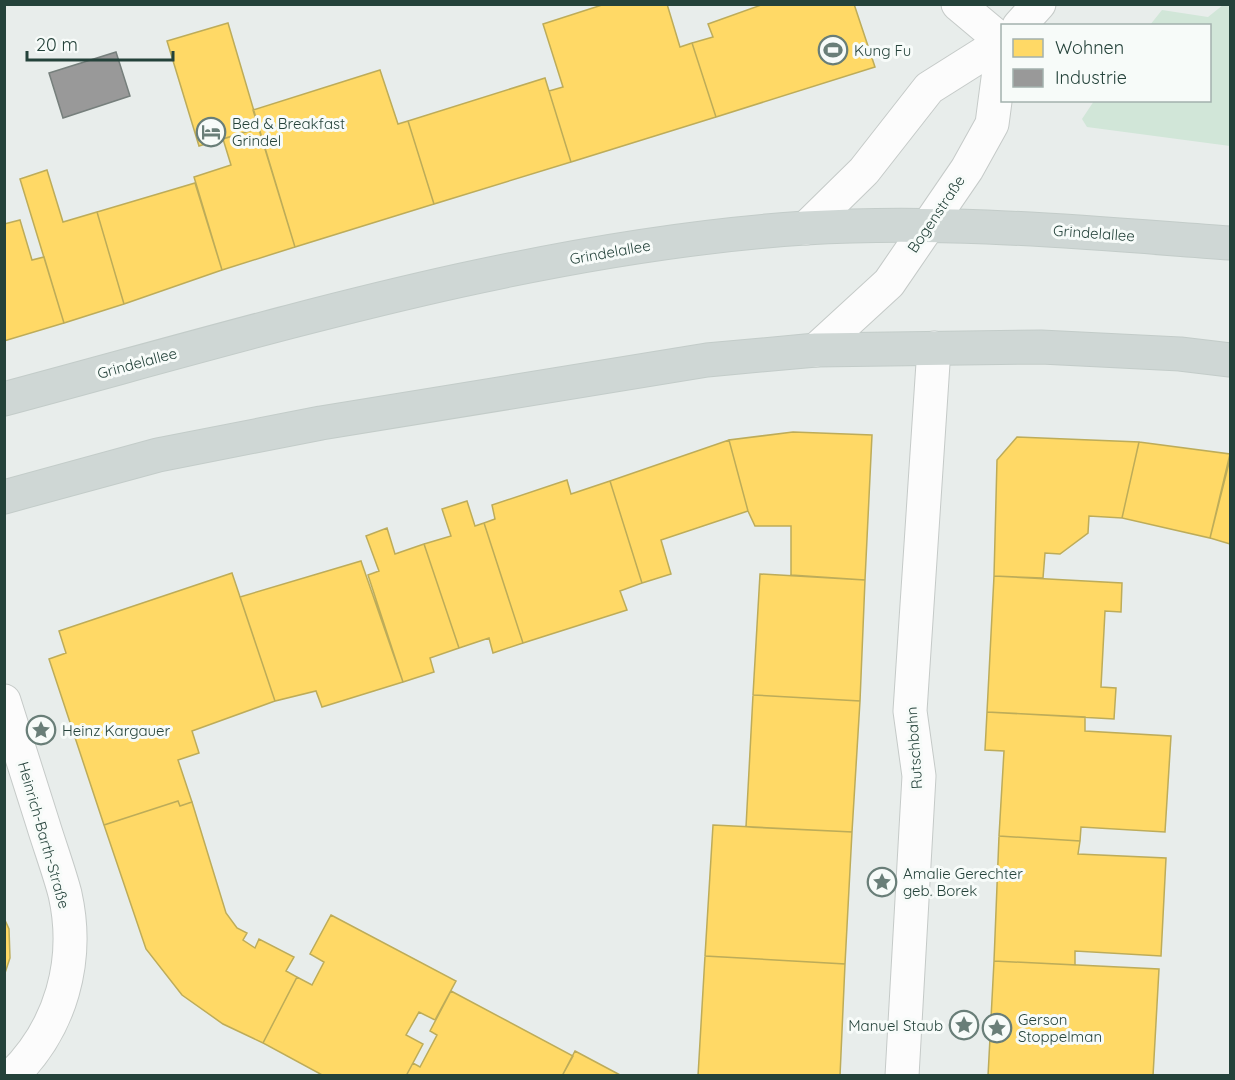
<svg xmlns="http://www.w3.org/2000/svg" width="1235" height="1080" viewBox="0 0 1235 1080" font-family="Quicksand,sans-serif">
	<rect width="100%" height="100%" fill="#e8edeb"/>
	<!-- green -->
	<path fill="#d1e6d8" d="M 1223,5 L 1230,5 L 1230,146 L 1087,127 L 1082,119 L 1094,101 L 1210,100 L 1210,26 L 1150,25 L 1162,10 L 1208,17 Z"/>
	<!-- homes -->
	<path fill="#ffd966" stroke="#bdac59" stroke-width="1.5" d="M 605,4 L 667,4 L 680,47 L 692,43 L 716,117 L 571,162 L 549,91 L 563,87 L 543,24 Z
		M 764,4 L 854,4 L 875,67 L 716,117 L 692,43 L 713,37 L 708,24 Z
		M 228,23 L 259,128 L 199,146 L 167,41 Z
		M 380,70 L 398,124 L 408,121 L 434,204 L 295,247 L 253,110 Z
		M 545,78 L 571,162 L 434,204 L 408,121 Z
		M 259,128 L 295,247 L 222,270 L 194,177 L 231,165 L 223,139 Z
		M 47,170 L 63,222 L 97,212 L 124,304 L 64,323 L 20,179 Z
		M 195,183 L 222,270 L 124,304 L 97,212 Z
		M 20,220 L 32,260 L 44,257 L 64,323 L 4,341 L 4,224 Z
		M 793,432 L 872,435 L 865,580 L 791,575 L 791,526 L 755,526 L 748,511 L 729,440 Z
		M 1017,437 L 1139,442 L 1122,518 L 1089,516 L 1088,533 L 1060,554 L 1045,553 L 1043,578 L 994,576 L 997,460 Z
		M 729,440 L 748,511 L 661,540 L 671,574 L 642,583 L 610,481 Z
		M 1139,442 L 1230,454 L 1210,538 L 1122,518 Z
		M 1230,459 L 1230,544 L 1210,538 Z
		M 567,480 L 571,494 L 610,481 L 642,583 L 620,591 L 627,610 L 523,643 L 484,523 L 495,519 L 492,505 Z
		M 467,501 L 475,526 L 484,523 L 523,643 L 493,653 L 489,638 L 459,648 L 424,544 L 451,536 L 442,509 Z
		M 387,528 L 395,554 L 424,544 L 459,648 L 430,658 L 434,672 L 403,682 L 368,575 L 379,571 L 366,536 Z
		M 361,561 L 403,682 L 322,707 L 316,691 L 275,701 L 240,597 Z
		M 232,573 L 275,701 L 192,731 L 199,753 L 178,760 L 192,802 L 180,806 L 178,801 L 104,825 L 49,659 L 66,653 L 59,631 Z
		M 760,574 L 865,580 L 860,701 L 753,695 Z
		M 994,576 L 1122,583 L 1121,612 L 1105,611 L 1101,687 L 1116,688 L 1114,719 L 987,712 Z
		M 753,695 L 860,701 L 852,832 L 746,827 Z
		M 987,712 L 1085,717 L 1085,731 L 1171,736 L 1165,832 L 1081,827 L 1080,841 L 999,836 L 1004,751 L 985,750 Z
		M 178,801 L 180,806 L 192,802 L 226,913 L 237,928 L 247,933 L 243,940 L 255,948 L 259,939 L 294,957 L 286,971 L 297,977 L 263,1043 L 223,1024 L 182,995 L 146,949 L 104,825 Z
		M 713,825 L 852,832 L 845,964 L 705,956 Z
		M 999,836 L 1080,841 L 1078,854 L 1166,858 L 1161,956 L 1075,951 L 1075,965 L 994,961 Z
		M 331,915 L 456,981 L 435,1020 L 419,1012 L 406,1035 L 423,1044 L 406,1076 L 324,1076 L 263,1043 L 297,977 L 312,985 L 324,962 L 310,954 Z
		M 4,918 L 9,929 L 10,958 L 4,976 Z
		M 705,956 L 845,964 L 840,1076 L 698,1076 Z
		M 994,961 L 1159,969 L 1153,1076 L 988,1076 Z
		M 451,991 L 573,1056 L 562,1076 L 406,1076 L 413,1063 L 420,1067 L 437,1035 L 430,1031 Z
		M 575,1051 L 622,1076 L 562,1076 Z"/>
	<!-- industry -->
	<path fill="#999" stroke="#767f7c" stroke-width="1.5" d="M 116,52 L 130,96 L 63,118 L 49,73 Z"/>
	<g fill="none" stroke-linecap="round" stroke-linejoin="round">
		<!-- minor casing -->
		<g stroke="#c5cac8" stroke-width="35">
			<path id="minor" d="M 958,4 L 1002,41
				M 1019,26 L 1039,4
				M 806,228 L 864,171 L 929,88 L 1002,42
				M 816,350 L 889,283 L 967,169 L 992,124 L 1002,48
				M 4,701 C 17,742 30,783 43,824 C 50,847 59,871 65,894 C 80,961 61,1028 12,1076
				M 902,1076 L 919,776 L 910,711 L 934,348"/>
		</g>
		<!-- major casing -->
		<g stroke="#c3ccc9" stroke-width="35">
			<path id="major" d="M 4,399 C 266,329 534,246 805,228 C 947,219 1089,233 1230,243
				M 4,497 L 158,455 L 321,423 L 707,360 L 816,350 L 1041,347 L 1180,354 L 1230,360"/>
		</g>
		<!-- minor -->
		<use href="#minor" stroke="#fcfcfc" stroke-width="33"/>
		<!-- major -->
		<use href="#major" stroke="#cfd7d5" stroke-width="33"/>
	</g>
	<!-- icons -->
	<defs>
		<g id="stadium-ring" transform="scale(1.5)"><circle r="9.5" fill="#f7fbf9" stroke="#697e78" stroke-width="1.5"/><path d="M0-5a6.5 5 0 1 0 0 10a6.5 5 0 1 0 0-10ZM-3.5-1.8h7v3.6h-7Z" fill="#697e78"/></g>
		<g id="hotel-ring" transform="scale(1.5)"><circle r="9.5" fill="#f7fbf9" stroke="#697e78" stroke-width="1.5"/><path d="M-6-4.5h1.5V1H6V5H4.5V3h-9V5H-6ZM-4 0a1.8 1.8 0 1 1 3.6 0ZM.5 0V-2.5h3Q6-2.5 6 0Z" fill="#697e78"/></g>
		<g id="sight-ring" transform="scale(1.5)"><circle r="9.5" fill="#f7fbf9" stroke="#697e78" stroke-width="1.5"/><path d="M0-6L1.8-2.2L6-1.7L2.9 1.2L3.7 5.4L0 3.3L-3.7 5.4L-2.9 1.2L-6-1.7L-1.8-2.2Z" fill="#697e78"/></g>
	</defs>
	<g fill-rule="evenodd">
		<use href="#stadium-ring" x="833" y="50"/>
		<use href="#hotel-ring" x="211" y="132"/>
		<use href="#sight-ring" x="41" y="730"/>
		<use href="#sight-ring" x="882" y="882"/>
		<use href="#sight-ring" x="964" y="1025"/>
		<use href="#sight-ring" x="997" y="1028"/>
	</g>
	<g text-anchor="middle" dominant-baseline="central" stroke-width="6" stroke-linejoin="round" paint-order="stroke">
		<!-- poi labels -->
		<g font-size="15" fill="#24423a" stroke="#f7fbf9" text-anchor="start">
			<text x="854" y="50">Kung Fu</text>
			<text x="232" y="123">Bed &amp; Breakfast<tspan x="232" dy="17">Grindel</tspan></text>
			<text x="62" y="730">Heinz Kargauer</text>
			<text x="903" y="873">Amalie Gerechter<tspan x="903" dy="17">geb. Borek</tspan></text>
			<text x="1018" y="1019">Gerson<tspan x="1018" dy="17">Stoppelman</tspan></text>
			<text x="943" y="1025" text-anchor="end">Manuel Staub</text>
		</g>
		<!-- street labels -->
		<g font-size="15" fill="#24423a" stroke="#f7fbf9">
			<text transform="translate(936 214) rotate(-56)">Bogenstraße</text>
			<text transform="translate(1094 233) rotate(4)">Grindelallee</text>
			<text transform="translate(610 252) rotate(-10)">Grindelallee</text>
			<text transform="translate(137 363) rotate(-15)">Grindelallee</text>
			<text transform="translate(914 748) rotate(-94)">Rutschbahn</text>
			<text transform="translate(44 835) rotate(74)">Heinrich-Barth-Straße</text>
		</g>
	</g>
	<!-- border -->
	<rect width="1235" height="1080" fill="none" stroke="#24423a" stroke-width="12"/>
	<!-- legend -->
	<rect x="1001" y="24" width="210" height="78" fill="#f7fbf9" stroke="#a3b1ad" stroke-width="1.5"/>
	<rect x="1013" y="39" width="30" height="18" fill="#ffd966" stroke="#a3b1ad" stroke-width="1.5"/>
	<text x="1055" y="54" font-size="18" fill="#24423a">Wohnen</text>
	<rect x="1013" y="69" width="30" height="18" fill="#999999" stroke="#a3b1ad" stroke-width="1.5"/>
	<text x="1055" y="84" font-size="18" fill="#24423a">Industrie</text>
	<!-- scale -->
	<path d="M27 51v9h146v-9" fill="none" stroke="#24423a" stroke-width="3"/>
	<text x="36" y="51" font-size="18" fill="#24423a" stroke="#f7fbf9" stroke-width="4.5" paint-order="stroke">20 m</text>
</svg>
